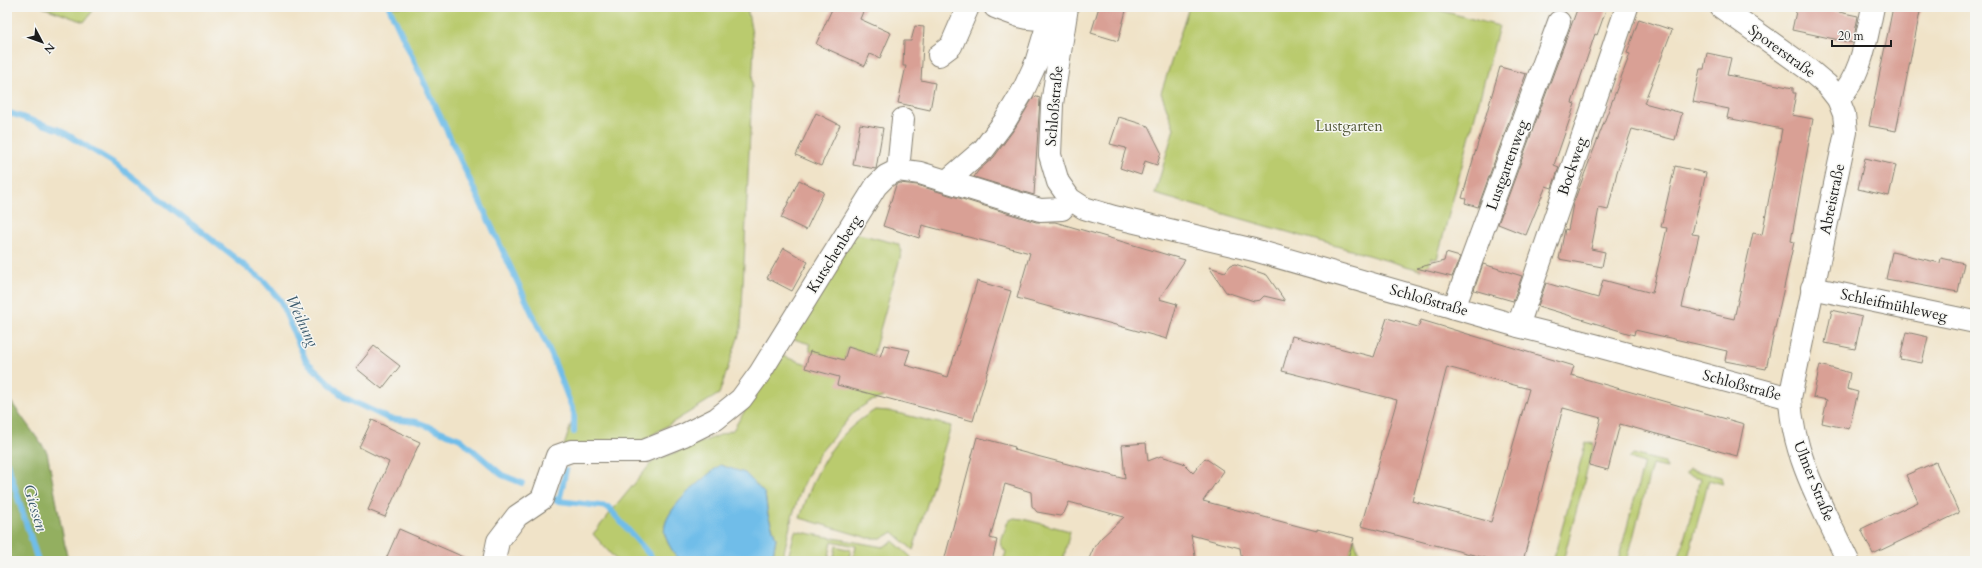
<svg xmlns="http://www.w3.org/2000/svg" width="1982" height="568" viewBox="0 0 1982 568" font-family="Cardo,serif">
	<rect width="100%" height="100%" fill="#f6f6f2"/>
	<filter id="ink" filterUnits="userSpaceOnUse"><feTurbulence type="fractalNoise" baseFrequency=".025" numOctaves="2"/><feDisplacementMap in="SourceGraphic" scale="8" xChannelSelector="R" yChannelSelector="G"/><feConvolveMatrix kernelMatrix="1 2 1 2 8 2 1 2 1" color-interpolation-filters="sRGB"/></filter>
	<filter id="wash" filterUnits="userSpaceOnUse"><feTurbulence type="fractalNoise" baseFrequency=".012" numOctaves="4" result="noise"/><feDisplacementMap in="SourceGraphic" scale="16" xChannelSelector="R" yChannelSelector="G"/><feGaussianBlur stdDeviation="0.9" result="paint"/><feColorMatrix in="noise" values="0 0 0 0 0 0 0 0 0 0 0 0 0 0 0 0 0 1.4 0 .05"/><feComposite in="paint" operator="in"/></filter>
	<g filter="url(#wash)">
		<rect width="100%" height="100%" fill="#f0e3c8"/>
		<!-- green -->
		<path fill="#bacb6e" stroke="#6b7445" d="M 42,7 L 96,7 L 84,22 Z
			M 390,7 L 747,7 L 754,45 L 741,329 L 719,394 L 639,443 L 563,449 L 574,415 L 552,356 Z
			M 1189,7 L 1427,7 L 1499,26 L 1437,259 L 1431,258 L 1429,265 L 1420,270 L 1155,194 L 1174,128 L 1161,93 Z
			M 855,233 L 898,244 L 902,251 L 873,355 L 848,347 L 844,361 L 810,351 L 810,344 L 790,338 Z
			M 779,355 L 807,364 L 819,364 L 884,397 L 869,402 L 854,412 L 819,454 L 802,487 L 792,517 L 782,561 L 772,561 L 776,538 L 768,515 L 765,494 L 674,553 L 681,561 L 617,561 L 593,534 L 653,461 L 733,430 Z
			M 875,410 L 889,411 L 951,426 L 913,550 L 893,532 L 883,538 L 868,538 L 800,518 C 815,472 831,436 875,410 Z
			M 1586,442 L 1594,444 L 1563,561 L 1553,561 Z
			M 1633,454 L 1664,462 L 1667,468 L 1652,465 L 1627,561 L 1618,561 L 1644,463 L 1629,458 Z
			M 1689,469 L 1721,477 L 1723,484 L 1709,480 L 1687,561 L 1678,561 L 1701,478 L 1685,474 Z
			M 1014,518 L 1023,519 L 1070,531 L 1063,561 L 1003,561 L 1006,552 L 1000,544 L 1008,521 Z
			M 795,531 L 883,547 L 893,541 L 911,557 L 910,561 L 853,561 L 856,546 L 832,541 L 828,561 L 787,561 Z
			M 1354,538 L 1361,559 L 1361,561 L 1347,561 Z
			M 836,546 L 851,550 L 848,561 L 833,561 Z"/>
		<!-- forest -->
		<path fill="#93af61" stroke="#58663e" d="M 7,396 L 47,452 L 68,561 L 7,561 Z"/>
		<!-- water -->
		<path fill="#6fbde9" stroke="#466c82" d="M 720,465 L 745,473 L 765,494 L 768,515 L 776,538 L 772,561 L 681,561 C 674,554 668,545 665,535 C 658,512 704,478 720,465 Z"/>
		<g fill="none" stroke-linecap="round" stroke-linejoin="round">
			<!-- stream -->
			<path stroke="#6fbde9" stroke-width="6" d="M 389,7 L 552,356 L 574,413 L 574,432
				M 7,112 L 60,130 L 117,165 L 264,281 L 280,300 L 306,361 L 345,398 L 390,419 L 417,422 L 460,439 L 502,475 L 522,483
				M 7,463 L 38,561
				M 548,496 L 559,501 L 608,507 L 655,561
				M 559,501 L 566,470"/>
		</g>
		<g id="blocks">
			<!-- building -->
			<path fill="#d9a095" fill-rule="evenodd" d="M 833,7 L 865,7 L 860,19 L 891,33 L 880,58 L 870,54 L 865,66 L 816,44 Z
				M 1099,7 L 1127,7 L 1118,41 L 1091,33 Z
				M 1578,7 L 1607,7 L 1597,35 L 1595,34 L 1572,103 L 1575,104 L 1554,165 L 1559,167 L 1552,188 L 1546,186 L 1526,235 L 1498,224 Z
				M 1797,7 L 1815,7 L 1858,16 L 1853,43 L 1792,30 Z
				M 1893,7 L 1921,7 L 1896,131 L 1869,126 Z
				M 1639,19 L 1672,30 L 1644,103 L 1682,113 L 1675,140 L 1632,129 L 1617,172 L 1608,210 L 1599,208 L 1591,249 L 1605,252 L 1602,267 L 1559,259 L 1565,229 L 1568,230 L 1573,204 L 1630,54 L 1627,53 Z
				M 915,26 L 924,27 L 921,80 L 935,83 L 930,110 L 898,103 L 906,66 L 903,66 L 904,41 L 911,41 Z
				M 1707,53 L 1731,58 L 1727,75 L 1793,88 L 1793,93 L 1796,93 L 1792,115 L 1813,119 L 1791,241 L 1794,242 L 1766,369 L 1725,361 L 1727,351 L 1635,330 L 1634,335 L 1538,306 L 1546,283 L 1598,298 L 1603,280 L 1652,293 L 1667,228 L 1661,227 L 1675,166 L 1706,173 L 1692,234 L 1699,235 L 1682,307 L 1734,319 L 1753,233 L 1762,235 L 1782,129 L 1727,118 L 1729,109 L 1693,102 L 1700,69 L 1704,69 Z
				M 1500,67 L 1526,74 L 1478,207 L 1465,203 L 1466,199 L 1462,198 Z
				M 1034,96 L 1040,98 L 1034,195 L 974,177 L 978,171 L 994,157 L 1015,128 Z
				M 816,113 L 840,125 L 821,166 L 796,155 Z
				M 1119,117 L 1148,126 L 1161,152 L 1157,165 L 1145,161 L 1141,175 L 1120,168 L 1126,148 L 1110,144 Z
				M 860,124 L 883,128 L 876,169 L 853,165 Z
				M 1865,158 L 1896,165 L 1889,196 L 1858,189 Z
				M 799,180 L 824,192 L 806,230 L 781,218 Z
				M 900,183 L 917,185 L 1036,222 L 1055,222 L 1185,260 L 1159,299 L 1177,304 L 1167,339 L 1017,298 L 1030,253 L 922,225 L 919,238 L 883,226 L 896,185 Z
				M 784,248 L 808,262 L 792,291 L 767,278 Z
				M 1892,252 L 1940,263 L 1941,258 L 1964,263 L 1958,292 L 1886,279 Z
				M 1446,253 L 1460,257 L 1452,277 L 1416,268 L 1444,261 Z
				M 1235,264 L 1267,275 L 1285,301 L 1264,296 L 1260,300 L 1254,301 L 1226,292 L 1209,267 L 1225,272 L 1231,265 Z
				M 1483,264 L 1522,276 L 1513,301 L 1474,290 Z
				M 977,281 L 1011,291 L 973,421 L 837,385 L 839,377 L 805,368 L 810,351 L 844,360 L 848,347 L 880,357 L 884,345 L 910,350 L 905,365 L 948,377 Z
				M 1832,310 L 1862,317 L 1855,349 L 1825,343 Z
				M 1387,318 L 1418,327 L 1421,320 L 1574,366 L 1571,375 L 1744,424 L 1737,456 L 1620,424 L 1608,470 L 1589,465 L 1601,418 L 1563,408 L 1523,561 L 1497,561 L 1361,526 L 1397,400 L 1282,371 L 1292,336 L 1374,357 ZM 1447,367 L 1529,389 L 1491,522 L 1412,501 Z
				M 1906,332 L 1928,337 L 1922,363 L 1900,359 Z
				M 374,346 L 400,366 L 382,389 L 356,368 Z
				M 1820,365 L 1850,373 L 1847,389 L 1858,392 L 1849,429 L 1822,423 L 1827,400 L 1813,397 Z
				M 372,420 L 420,442 L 385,517 L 368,510 L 389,462 L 359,447 Z
				M 977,437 L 1015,447 L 1014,450 L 1125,479 L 1122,445 L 1146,443 L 1148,461 L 1161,456 L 1183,463 L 1193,473 L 1205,458 L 1224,471 L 1203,501 L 1317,531 L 1317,529 L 1354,538 L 1347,561 L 1242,561 L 1240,548 L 1191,535 L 1196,561 L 1088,561 L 1094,547 L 1101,538 L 1124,517 L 1069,502 L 1064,513 L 1060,516 L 1037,512 L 1032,506 L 1031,492 L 1005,484 L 990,538 L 997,540 L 992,561 L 944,561 Z
				M 1936,462 L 1959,513 L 1873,554 L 1861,529 L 1918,502 L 1906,475 Z
				M 399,529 L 473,561 L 385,561 Z"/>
		</g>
	</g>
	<g filter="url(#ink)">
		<use href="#blocks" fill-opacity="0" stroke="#868072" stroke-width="1"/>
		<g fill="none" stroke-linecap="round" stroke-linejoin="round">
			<!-- minor casing -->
			<g stroke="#868072" stroke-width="24">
				<path id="minor" d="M 995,7 C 1028,19 1030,24 1064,10
					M 1067,7 L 1052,104 L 1050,155 L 1058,182 L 1070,199 L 1084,208 L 1114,217 L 1254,250 L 1518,326 L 1594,345 L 1790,398
					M 939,55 L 951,46 L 968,7
					M 1838,99 C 1862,76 1866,39 1873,7
					M 898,170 L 903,119
					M 947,181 L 984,149 L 1005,121 L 1023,91 L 1036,63 L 1045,33 L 1067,9
					M 1812,288 L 1975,322
					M 1454,308 L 1559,22
					M 1518,326 L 1627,7
					M 494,561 L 498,541 L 517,516 L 542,499 L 557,456 L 571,451 L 644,451 L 684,435 L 716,419 L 741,399 L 760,373 L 876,186 L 886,176 L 898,170 L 920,173 L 1040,210 L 1062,209 L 1070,199"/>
			</g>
			<!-- major casing -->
			<g stroke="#868072" stroke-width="24">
				<path id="major" d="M 1721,7 L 1808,69 L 1827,85 L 1838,99 L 1844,114 L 1846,132 L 1790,398 C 1792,456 1824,510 1848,561"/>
			</g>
			<!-- minor -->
			<use href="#minor" stroke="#fff" stroke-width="22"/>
			<!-- major -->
			<use href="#major" stroke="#fff" stroke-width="22"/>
		</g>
	</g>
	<g text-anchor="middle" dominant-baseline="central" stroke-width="3" stroke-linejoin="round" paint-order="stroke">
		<!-- street labels -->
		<g font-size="15" fill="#1c1c1c" stroke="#f6f6f2">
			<text transform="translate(1782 51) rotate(36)">Sporerstraße</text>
			<text transform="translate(1054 106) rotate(-85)">Schloßstraße</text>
			<text transform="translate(1507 165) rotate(-70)">Lustgartenweg</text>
			<text transform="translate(1572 166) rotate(-71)">Bockweg</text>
			<text transform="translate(1832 199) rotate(-78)">Abteistraße</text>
			<text transform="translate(834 254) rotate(-58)">Kutschenberg</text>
			<text transform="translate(1429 300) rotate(16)">Schloßstraße</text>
			<text transform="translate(1894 305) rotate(12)">Schleifmühleweg</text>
			<text transform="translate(1742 385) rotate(15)">Schloßstraße</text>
			<text transform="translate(1814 481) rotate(68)">Ulmer Straße</text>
		</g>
		<!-- park labels -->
		<g font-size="15" fill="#535939" stroke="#f6f6f2">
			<text x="1349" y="126">Lustgarten</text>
		</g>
		<!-- water labels -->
		<g font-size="16" font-style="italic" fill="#3d5c6e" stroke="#f6f6f2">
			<text transform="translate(302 321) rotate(65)">Weihung</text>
			<text transform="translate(35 508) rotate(73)">Giessen</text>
		</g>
	</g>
	<!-- margin -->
	<rect width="1982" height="568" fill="none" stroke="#f6f6f2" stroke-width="24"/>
	<!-- north arrow -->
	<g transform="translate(42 42) rotate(131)" stroke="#f6f6f2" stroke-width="3" paint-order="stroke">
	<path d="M0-3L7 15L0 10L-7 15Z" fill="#1c1c1c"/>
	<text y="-6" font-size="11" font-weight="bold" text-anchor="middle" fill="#1c1c1c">N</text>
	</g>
	<!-- scale -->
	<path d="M1832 40v6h59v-6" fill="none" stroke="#1c1c1c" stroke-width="2"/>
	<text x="1838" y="40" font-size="12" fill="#1c1c1c" stroke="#f6f6f2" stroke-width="3" paint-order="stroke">20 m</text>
</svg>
